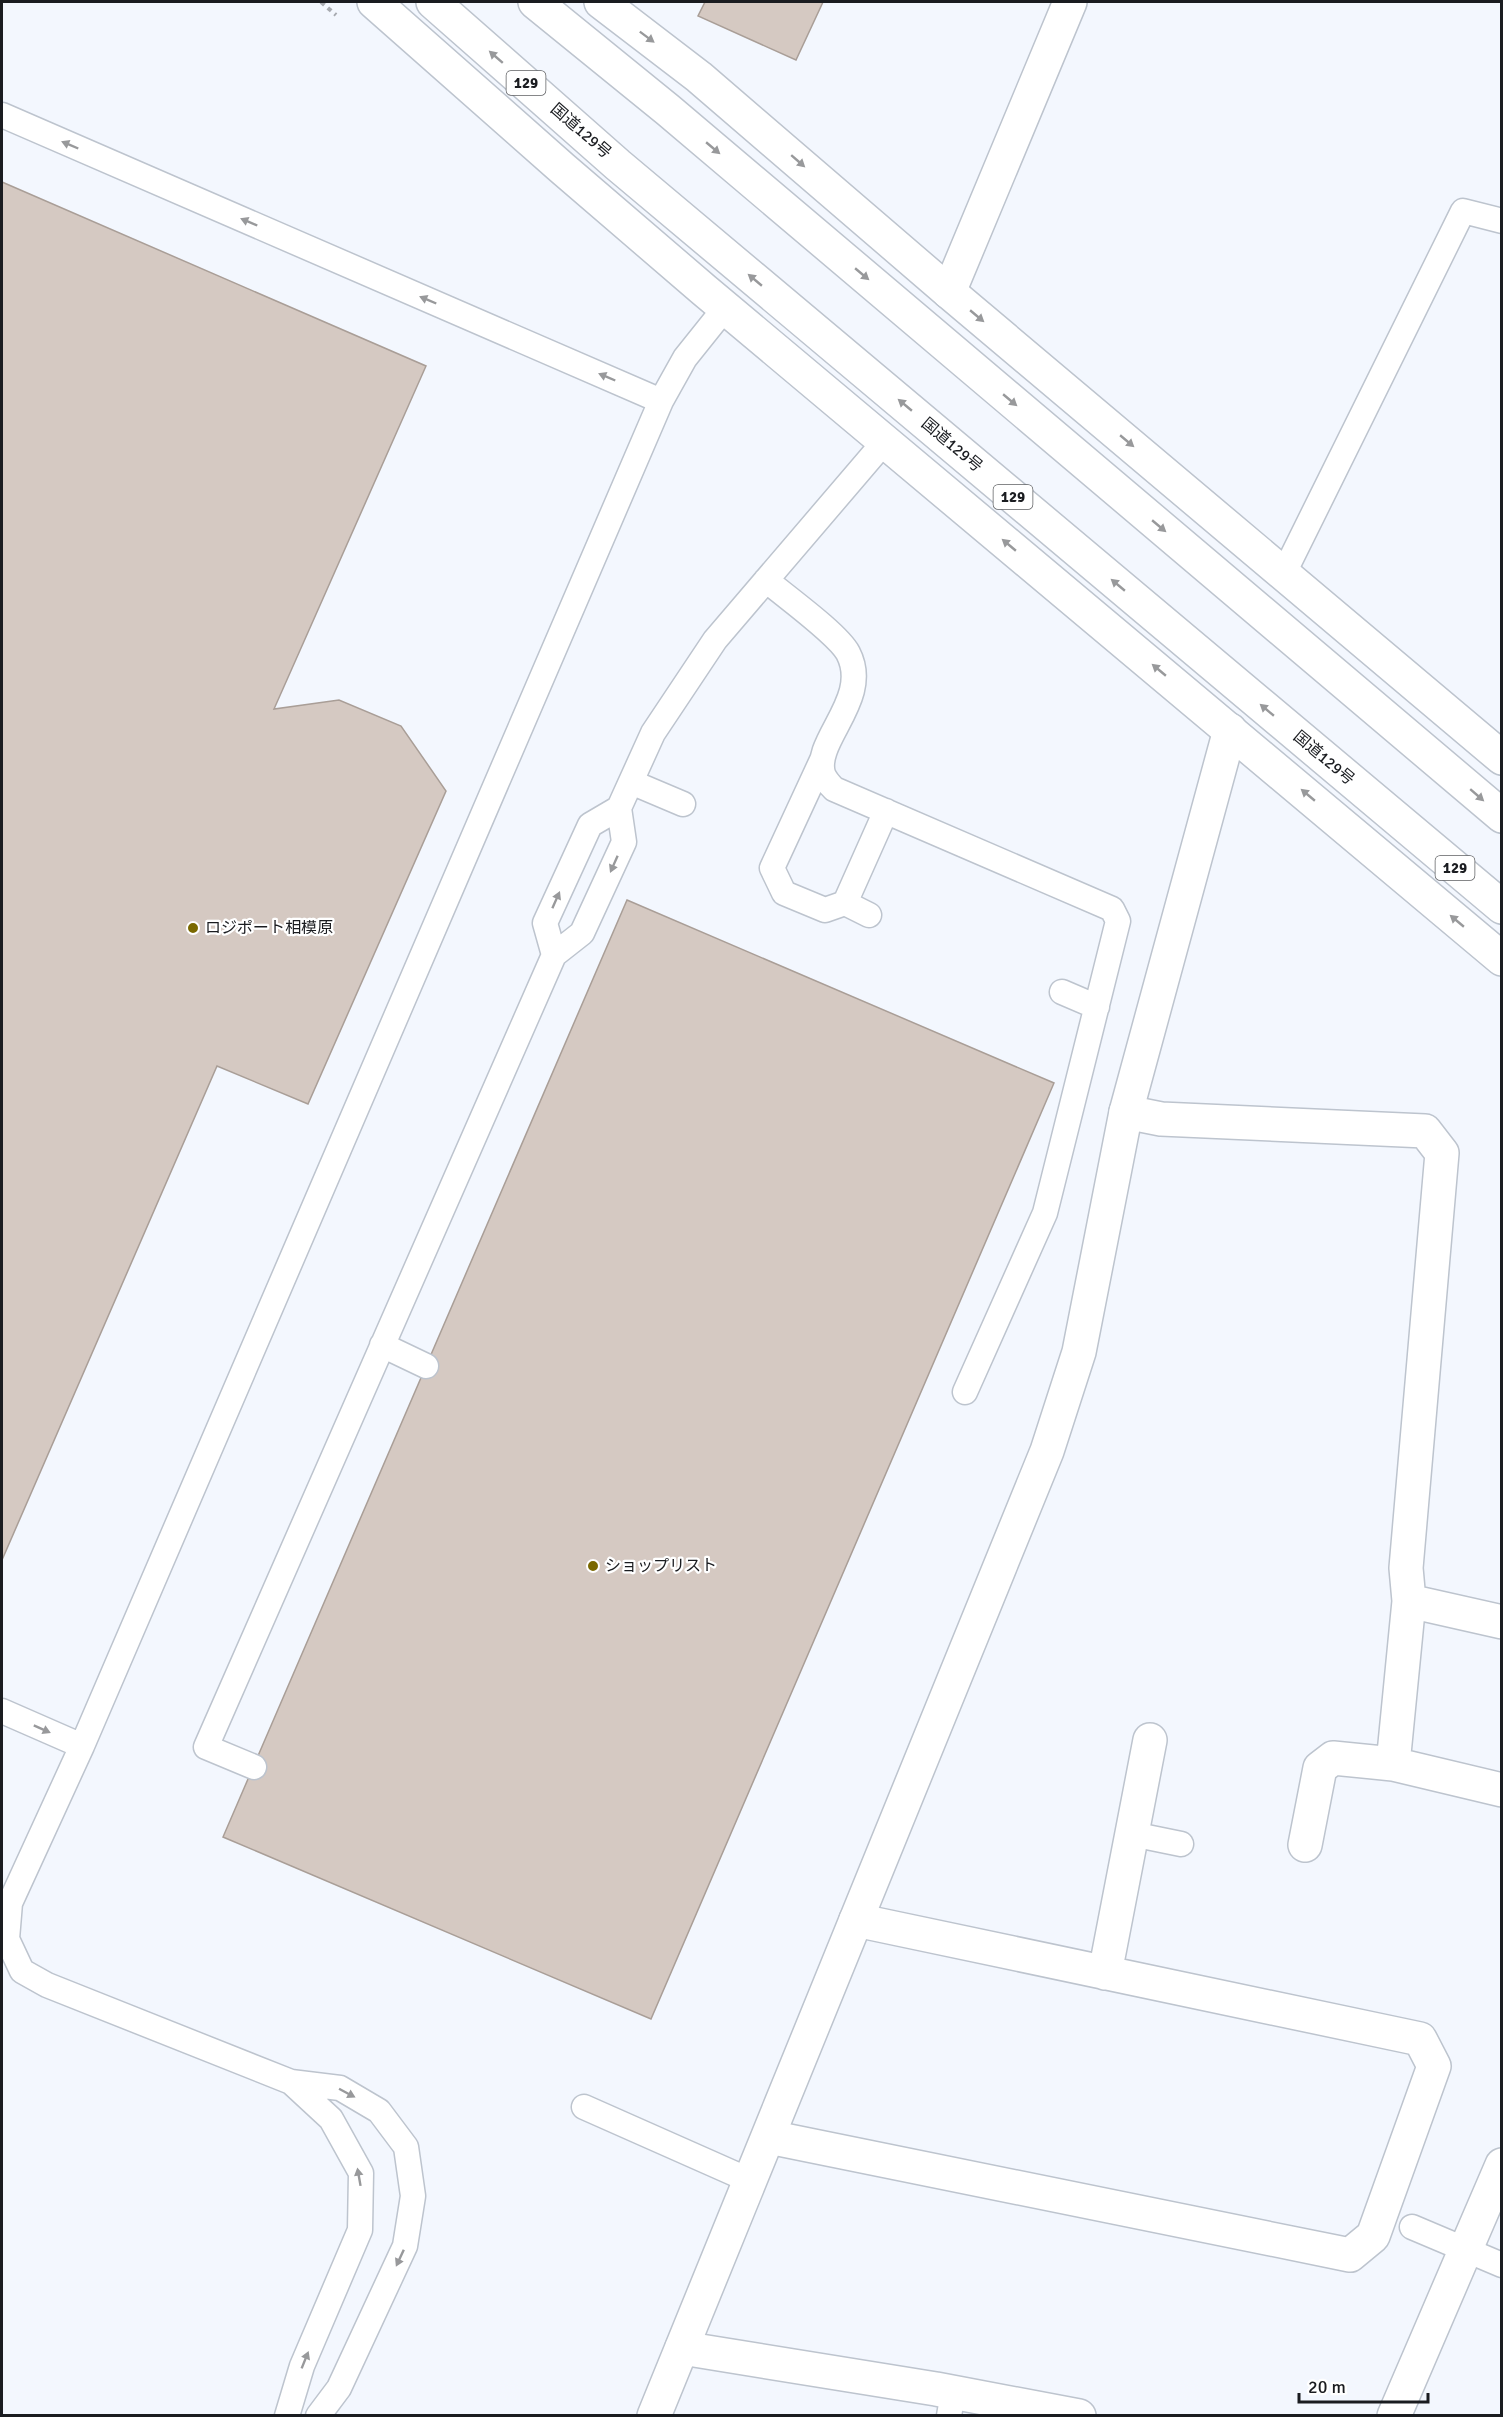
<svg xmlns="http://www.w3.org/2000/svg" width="1503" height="2417" viewBox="0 0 1503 2417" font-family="Signika,'Noto Sans JP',sans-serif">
	<rect width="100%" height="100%" fill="#f3f7fe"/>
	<!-- building -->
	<path fill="#d5c9c2" stroke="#a99e97" stroke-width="1.5" d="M 705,2 L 823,2 L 796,60 L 698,16 Z
		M 2,182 L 426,366 L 274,709 L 339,700 L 401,726 L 446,791 L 308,1104 L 217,1066 L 2,1560 Z
		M 627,900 L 1054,1083 L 651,2019 L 223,1837 Z"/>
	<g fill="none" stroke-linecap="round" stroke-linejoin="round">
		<!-- lane casing -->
		<g stroke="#bdc4ce" stroke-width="27">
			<path id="lane" d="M 2,115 L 661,401
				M 1284,573 L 1463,211 L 1502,221
				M 766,580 C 785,596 838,634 848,653 C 872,699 813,740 823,774 C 825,779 830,785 834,789 L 1112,909 L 1118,921 L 1045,1213 L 965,1392
				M 822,760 L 772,868 L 784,893 L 825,910 L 845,903 L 869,915
				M 631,782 L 683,804
				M 845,903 L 886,811
				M 554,955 L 545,923 L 590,825 L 619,808
				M 1062,992 L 1097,1007
				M 382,1345 L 426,1366
				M 2,1711 L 82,1746
				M 254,1767 L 206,1747 L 554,955 L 582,933 L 624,842 L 619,808 L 653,733 L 715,640 L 885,441
				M 1132,1834 L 1181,1844
				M 584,2107 L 751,2181
				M 1412,2227 L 1502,2265
				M 287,2416 L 302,2366 L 360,2230 L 361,2173 L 331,2119 L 291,2082
				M 318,2416 L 339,2388 L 405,2246 L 413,2196 L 406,2147 L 379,2111 L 340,2088 L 291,2082 L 47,1985 L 22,1971 L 7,1939 L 10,1903 L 82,1746 L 661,401 L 685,358 L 725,308
				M 949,2416 L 953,2392"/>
		</g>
		<!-- street casing -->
		<g stroke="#bdc4ce" stroke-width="36">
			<path id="street" d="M 949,292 L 1070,2
				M 1126,1112 L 1161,1119 L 1425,1131 L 1442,1153 L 1406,1568 L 1409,1601 L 1502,1622
				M 1393,1764 L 1409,1601
				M 1305,1845 L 1320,1768 L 1333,1758 L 1393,1764 L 1502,1790
				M 1105,1973 L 1150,1740
				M 769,2137 L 1350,2255 L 1373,2236 L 1434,2066 L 1420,2039 L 856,1920
				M 682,2348 L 936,2389 L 1079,2416
				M 1394,2416 L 1502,2165"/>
		</g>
		<!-- secondary casing -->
		<g stroke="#bdc4ce" stroke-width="36">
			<path id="secondary" d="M 654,2416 L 1047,1451 L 1079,1352 L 1126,1112 L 1230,730"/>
		</g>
		<!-- highway casing -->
		<g stroke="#bdc4ce" stroke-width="36">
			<path id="highway" d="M 374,2 L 562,168 L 704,290 L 1502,959
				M 433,2 L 618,165 L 1502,907
				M 535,2 L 668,110 L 1502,816
				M 601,2 L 699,77 L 949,292 L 1502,758"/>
		</g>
		<!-- path -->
		<path stroke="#a7aab0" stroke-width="4" stroke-dasharray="4.5 4.5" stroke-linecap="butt" d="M 321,2 L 336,15"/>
		<!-- lane -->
		<use href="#lane" stroke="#fff" stroke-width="24"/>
		<!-- street -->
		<use href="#street" stroke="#fff" stroke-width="33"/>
		<!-- secondary -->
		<use href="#secondary" stroke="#fff" stroke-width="33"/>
		<!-- highway -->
		<use href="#highway" stroke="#fff" stroke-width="33"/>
	</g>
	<!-- one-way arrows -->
	<defs><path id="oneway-solid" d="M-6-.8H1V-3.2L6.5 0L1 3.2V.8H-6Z" transform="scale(1.5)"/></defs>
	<g fill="#98999b">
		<use href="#oneway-solid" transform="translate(647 37) rotate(37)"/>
		<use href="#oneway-solid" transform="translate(496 57) rotate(-139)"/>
		<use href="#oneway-solid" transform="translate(70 145) rotate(-157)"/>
		<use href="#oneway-solid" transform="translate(713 148) rotate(40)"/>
		<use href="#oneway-solid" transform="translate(798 161) rotate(41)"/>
		<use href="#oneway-solid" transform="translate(249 222) rotate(-157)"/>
		<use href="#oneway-solid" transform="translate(862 274) rotate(40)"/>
		<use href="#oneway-solid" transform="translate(755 280) rotate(-140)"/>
		<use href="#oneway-solid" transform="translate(428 300) rotate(-157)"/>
		<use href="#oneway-solid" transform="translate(977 316) rotate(40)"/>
		<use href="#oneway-solid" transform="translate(607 377) rotate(-157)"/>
		<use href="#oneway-solid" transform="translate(1010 400) rotate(40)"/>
		<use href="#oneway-solid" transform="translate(905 405) rotate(-140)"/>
		<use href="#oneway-solid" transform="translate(1127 441) rotate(40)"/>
		<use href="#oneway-solid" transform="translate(1159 526) rotate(40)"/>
		<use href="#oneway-solid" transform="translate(1009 545) rotate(-140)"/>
		<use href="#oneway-solid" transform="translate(1118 585) rotate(-140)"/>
		<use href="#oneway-solid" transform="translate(1159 670) rotate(-140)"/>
		<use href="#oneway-solid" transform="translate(1267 710) rotate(-140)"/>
		<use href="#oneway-solid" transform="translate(1308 795) rotate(-140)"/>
		<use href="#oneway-solid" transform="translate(1477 795) rotate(41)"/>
		<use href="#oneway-solid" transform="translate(614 864) rotate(114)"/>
		<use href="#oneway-solid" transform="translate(556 900) rotate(-66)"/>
		<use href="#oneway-solid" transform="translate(1457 921) rotate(-140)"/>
		<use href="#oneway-solid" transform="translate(42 1729) rotate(24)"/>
		<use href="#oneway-solid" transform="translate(347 2093) rotate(28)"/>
		<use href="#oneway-solid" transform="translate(359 2177) rotate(-100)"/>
		<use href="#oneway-solid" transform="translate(400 2258) rotate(115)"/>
		<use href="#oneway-solid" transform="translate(305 2360) rotate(-68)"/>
	</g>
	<!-- markers -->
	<g fill="#7a6800" stroke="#fff" stroke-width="2">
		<circle cx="193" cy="928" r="6"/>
		<circle cx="593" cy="1566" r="6"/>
	</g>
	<g text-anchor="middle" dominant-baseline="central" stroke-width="4.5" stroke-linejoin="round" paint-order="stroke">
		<!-- shield labels -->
		<g fill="#fff" stroke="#5f6063" stroke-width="1.5">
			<rect x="506.5" y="71" width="39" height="24" rx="4.5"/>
			<rect x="993.5" y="485" width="39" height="24" rx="4.5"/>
			<rect x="1435.5" y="856" width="39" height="24" rx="4.5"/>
		</g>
		<g font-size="15" font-weight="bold" fill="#1a1c20">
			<text x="526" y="83">129</text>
			<text x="1013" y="497">129</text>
			<text x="1455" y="868">129</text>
		</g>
		<!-- street labels -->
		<g font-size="16" fill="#1a1c20" stroke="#fff">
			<text transform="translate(581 131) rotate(41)">国道129号</text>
			<text transform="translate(952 445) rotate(40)">国道129号</text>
			<text transform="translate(1324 758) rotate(40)">国道129号</text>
		</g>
		<!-- poi labels -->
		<g font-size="16" fill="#1a1c20" stroke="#fff" text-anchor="start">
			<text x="205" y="928">ロジポート相模原</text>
			<text x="605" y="1566">ショップリスト</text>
		</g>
	</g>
	<!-- border -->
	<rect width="1503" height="2417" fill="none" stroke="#1a1c20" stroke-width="6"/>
	<!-- scale -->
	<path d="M1299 2393v9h129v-9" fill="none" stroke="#1a1c20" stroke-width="3"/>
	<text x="1308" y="2393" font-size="18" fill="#1a1c20" stroke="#ffffff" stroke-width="4.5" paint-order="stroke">20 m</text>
</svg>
